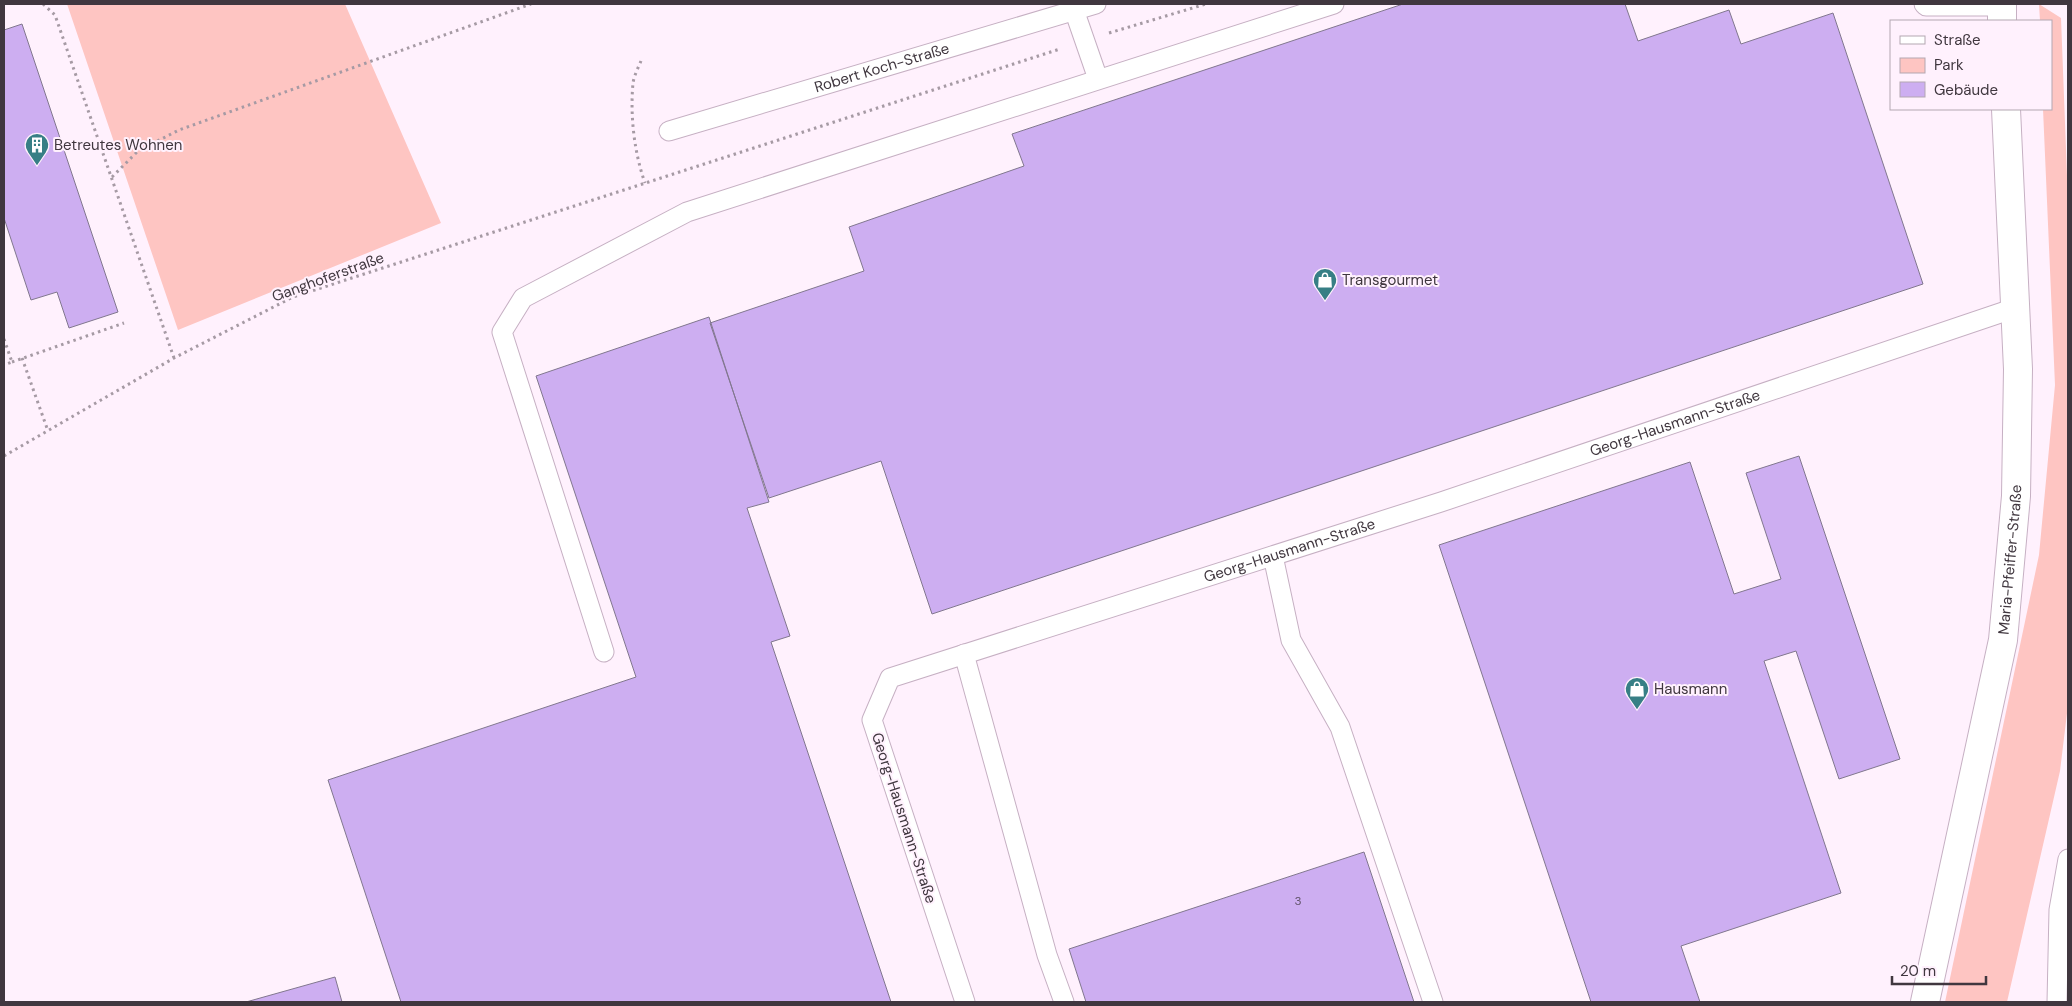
<svg xmlns="http://www.w3.org/2000/svg" width="2072" height="1006" viewBox="0 0 2072 1006" font-family="'DM Sans',sans-serif">
	<rect width="100%" height="100%" fill="#fff1fd"/>
	<!-- green -->
	<path fill="#fec5c2" d="M 67,4 L 345,4 L 441,223 L 178,330 Z
		M 2039,4 L 2061,18 L 2068,202 L 2068,705 L 2060,771 L 2007,1002 L 1945,1002 L 2039,555 L 2055,385 L 2043,109 L 2051,109 L 2051,21 L 2040,21 Z"/>
	<!-- building -->
	<path fill="#cdaef1" stroke="#81778e" d="M 1403,4 L 1625,4 L 1638,41 L 1729,10 L 1741,44 L 1833,13 L 1923,284 L 932,614 L 881,461 L 769,498 L 710,323 L 864,271 L 849,227 L 1024,166 L 1012,134 Z
		M 22,24 L 118,312 L 69,328 L 57,292 L 31,300 L 4,218 L 4,30 Z
		M 709,317 L 769,502 L 747,508 L 790,636 L 771,642 L 891,1002 L 401,1002 L 328,780 L 636,677 L 536,376 Z
		M 1799,456 L 1900,759 L 1839,779 L 1796,651 L 1764,661 L 1841,893 L 1681,946 L 1700,1002 L 1591,1002 L 1439,545 L 1690,462 L 1734,594 L 1781,579 L 1746,473 Z
		M 1364,852 L 1414,1002 L 1086,1002 L 1069,949 Z
		M 335,977 L 342,1002 L 246,1002 Z"/>
	<g fill="none" stroke-linecap="round" stroke-linejoin="round">
		<!-- lane casing -->
		<g stroke="#c6b0c3" stroke-width="21">
			<g id="lane">
				<path d="M 1072,4 L 1098,79"/>
				<path d="M 1924,4 L 1926,6 L 2002,6"/>
				<path id="s1" d="M 669,131 L 1096,4"/>
				<path d="M 1273,556 L 1291,640 L 1340,727 L 1433,1002"/>
				<path d="M 604,652 L 502,332 L 523,298 L 687,212 L 1334,4"/>
				<path d="M 964,654 L 1047,955 L 1064,1002"/>
				<path id="s2" d="M 965,1002 L 872,720 L 890,678 L 1441,502 L 2015,308"/>
				<path d="M 2057,1002 L 2059,910 L 2068,859"/>
			</g>
		</g>
		<!-- secondary casing -->
		<g stroke="#c6b0c3" stroke-width="30">
			<g id="secondary">
				<path d="M 2002,4 L 2002,21"/>
				<path id="s3" d="M 1925,1002 L 2003,640 L 2016,496 L 2018,369 L 2006,109"/>
			</g>
		</g>
		<!-- path -->
		<path stroke="#a69aa4" stroke-width="3" stroke-dasharray="2.5 4" stroke-linecap="butt" d="M 43,4 L 55,15 L 174,358
			M 1109,33 L 1206,4
			M 641,61 C 638,68 634,76 633,83 C 630,115 634,152 645,183
			M 112,177 L 138,151 L 179,130 L 531,4
			M 4,339 L 12,362 L 4,365
			M 22,358 L 48,431
			M 12,362 L 124,323
			M 4,456 L 174,358 L 293,297 L 1060,49"/>
		<!-- lane -->
		<use href="#lane" stroke="#fff" stroke-width="19"/>
		<!-- secondary -->
		<use href="#secondary" stroke="#fff" stroke-width="28"/>
	</g>
	<!-- icons -->
	<defs>
		<g id="building-pin" transform="scale(1.25)"><path d="M0 17L-7.5 6A9.5 9.5 0 1 1 7.5 6Z" fill="#377f85" stroke="#fff1fd"/><path d="M-4-6H4V6H1V3H-1V6H-4ZM-2.5-4.3h1.7v1.8h-1.7ZM.8-4.3h1.7v1.8H.8ZM-2.5-1h1.7V.8h-1.7ZM.8-1h1.7V.8H.8Z" fill="#fff"/></g>
		<g id="shop-pin" transform="scale(1.25)"><path d="M0 17L-7.5 6A9.5 9.5 0 1 1 7.5 6Z" fill="#377f85" stroke="#fff1fd"/><path d="M-5-2.5h2.3a2.7 3.5 0 0 1 5.4 0H5L5.5 6h-11ZM-1.5-2.5h3a1.5 2.3 0 0 0-3 0Z" fill="#fff"/></g>
	</defs>
	<g fill-rule="evenodd">
		<use href="#building-pin" x="37" y="145"/>
		<use href="#shop-pin" x="1325" y="280"/>
		<use href="#shop-pin" x="1637" y="689"/>
	</g>
	<g text-anchor="middle" dominant-baseline="central" stroke-width="4" stroke-linejoin="round" paint-order="stroke">
		<!-- number labels -->
		<g font-size="12" fill="#63556c">
			<text x="1298" y="901">3</text>
		</g>
		<!-- street labels -->
		<g font-size="15" fill="#40373f" stroke="#fff1fd">
			<text stroke="none"><textPath href="#s1" startOffset="222">Robert Koch-Straße</textPath></text>
			<text transform="translate(328 277) rotate(-20)">Ganghoferstraße</text>
			<text stroke="none"><textPath href="#s2" startOffset="1168">Georg-Hausmann-Straße</textPath></text>
			<text stroke="none"><textPath href="#s2" startOffset="762">Georg-Hausmann-Straße</textPath></text>
			<text stroke="none"><textPath href="#s3" startOffset="451">Maria-Pfeiffer-Straße</textPath></text>
			<text transform="translate(904 818) rotate(72)">Georg-Hausmann-Straße</text>
		</g>
		<!-- poi labels -->
		<g font-size="15" fill="#40373f" stroke="#fff1fd" text-anchor="start">
			<text x="54" y="145">Betreutes Wohnen</text>
			<text x="1342" y="280">Transgourmet</text>
			<text x="1654" y="689">Hausmann</text>
		</g>
	</g>
	<!-- border -->
	<rect width="2072" height="1006" fill="none" stroke="#40373f" stroke-width="10"/>
	<!-- legend -->
	<rect x="1890" y="20" width="162" height="90" fill="#fff1fd" stroke="#b3a7b1"/>
	<rect x="1900" y="36" width="25" height="8" fill="#ffffff" stroke="#b3a7b1"/>
	<text x="1934" y="45" font-size="15" fill="#40373f">Straße</text>
	<rect x="1900" y="58" width="25" height="15" fill="#fec5c2" stroke="#b3a7b1"/>
	<text x="1934" y="70" font-size="15" fill="#40373f">Park</text>
	<rect x="1900" y="82" width="25" height="15" fill="#cdaef1" stroke="#b3a7b1"/>
	<text x="1934" y="95" font-size="15" fill="#40373f">Gebäude</text>
	<!-- scale -->
	<path d="M1892 976v8h94v-8" fill="none" stroke="#40373f" stroke-width="2.5"/>
	<text x="1900" y="976" font-size="15" fill="#40373f" stroke="#fff1fd" stroke-width="4" paint-order="stroke">20 m</text>
</svg>
